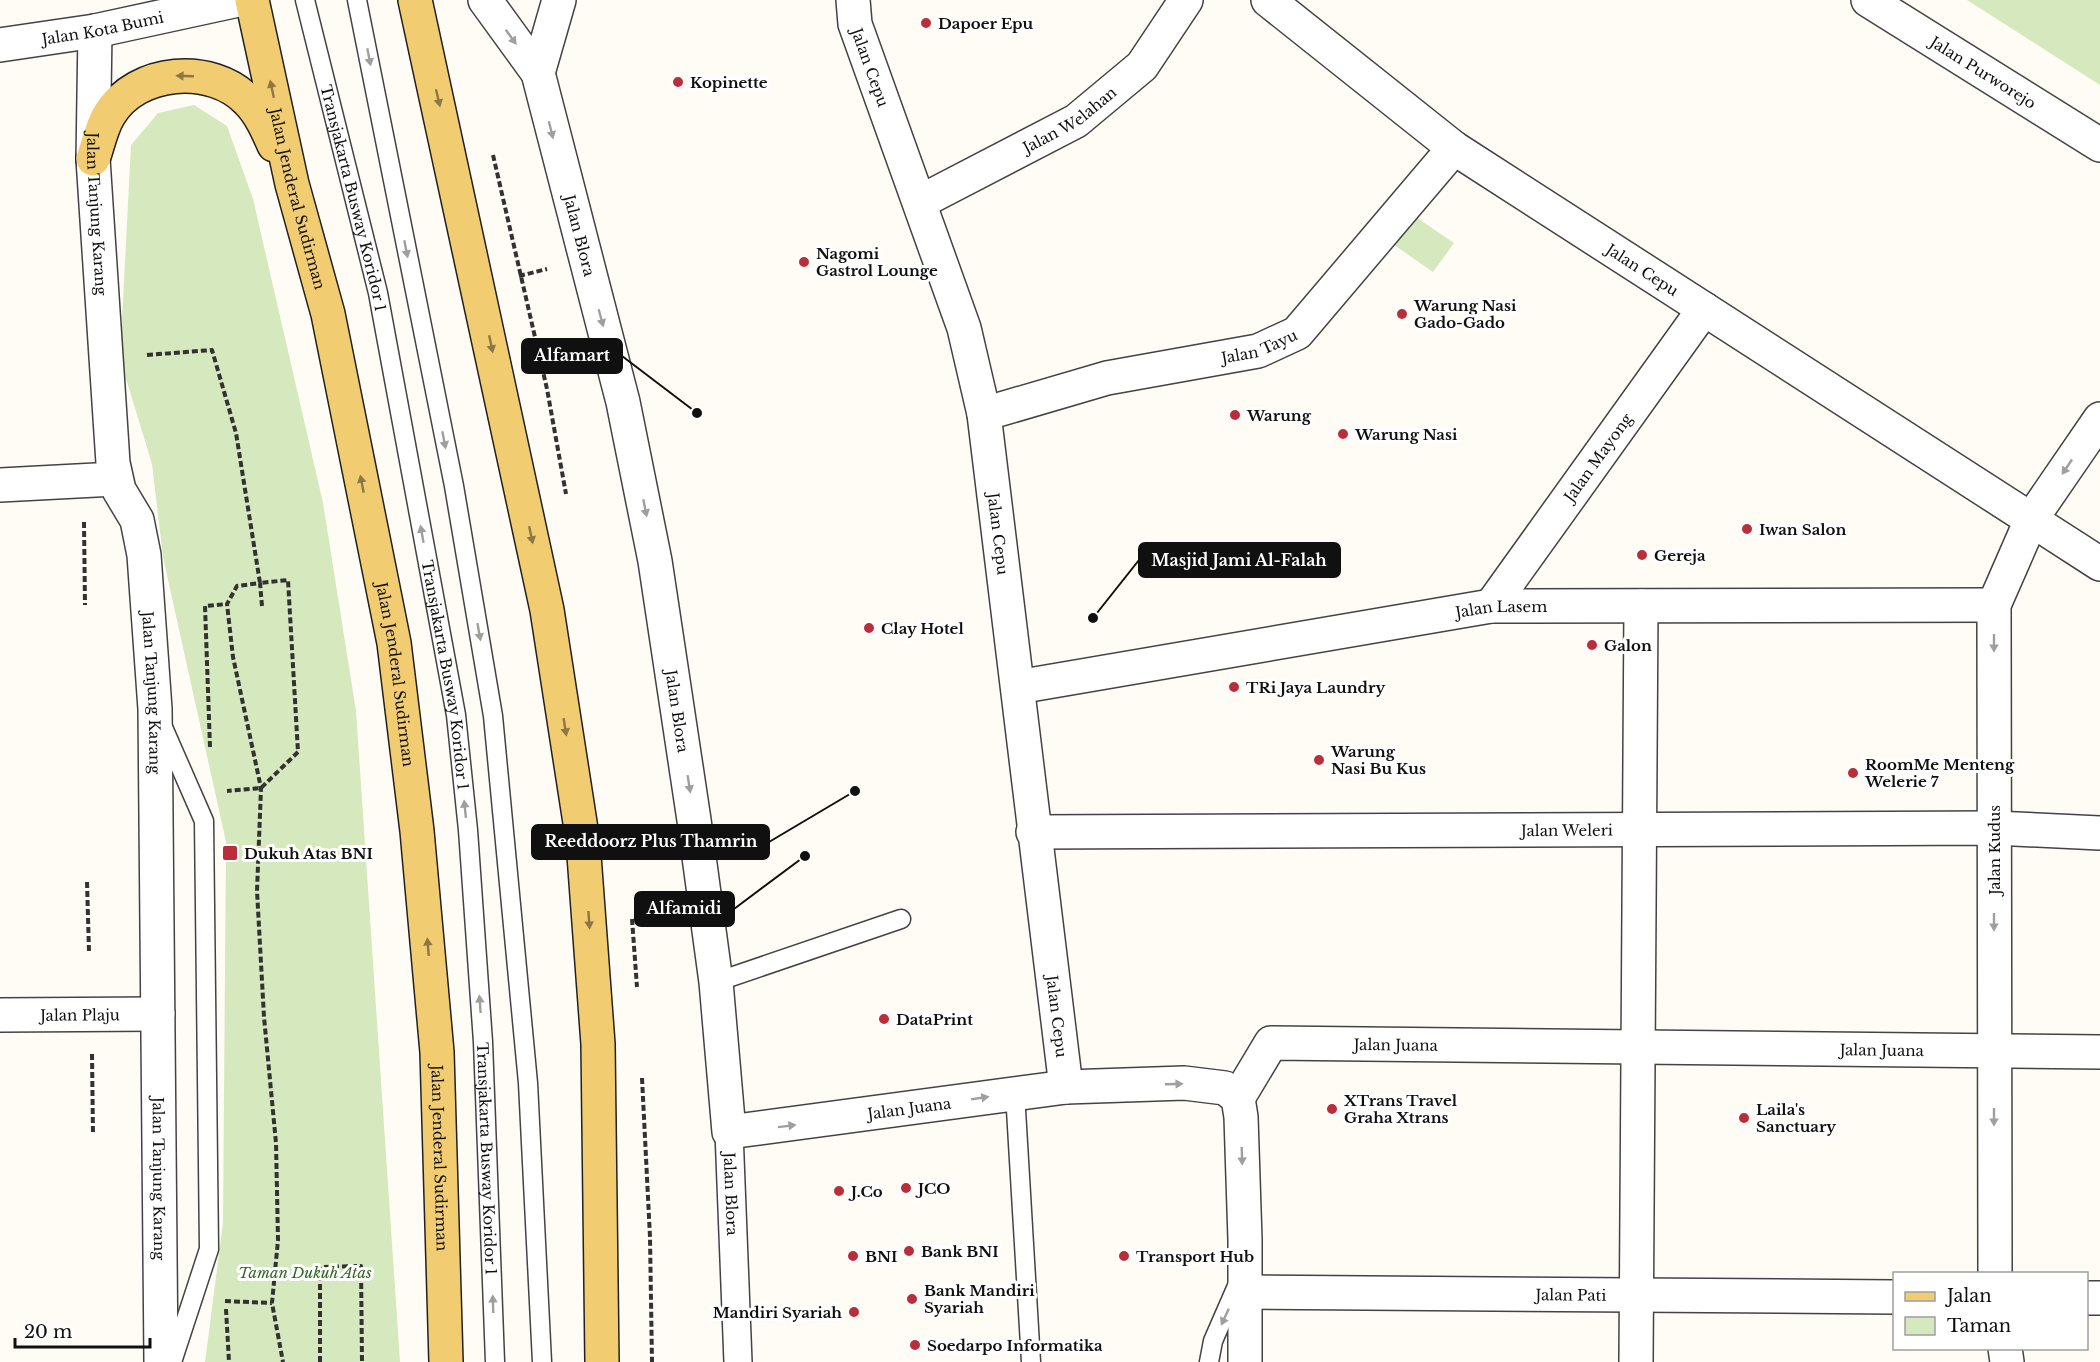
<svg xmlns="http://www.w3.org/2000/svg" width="2100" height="1362" viewBox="0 0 2100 1362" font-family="'Libre Baskerville',serif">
	<rect width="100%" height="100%" fill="#fefcf4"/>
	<!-- green -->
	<path fill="#d6e8be" d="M 1967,0 L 2100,0 L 2100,85 Z
		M 194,105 L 227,126 L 253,199 L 323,503 L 356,711 L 400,1362 L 205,1362 L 223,1223 L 226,842 L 163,557 L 152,464 L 120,359 L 131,145 L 158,113 Z
		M 1407,211 L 1454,243 L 1433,272 L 1387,240 Z"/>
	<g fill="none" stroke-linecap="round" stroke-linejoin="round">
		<!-- service casing -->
		<g stroke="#434343" stroke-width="21">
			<g id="service">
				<path id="s1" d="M 305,0 L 378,293 L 456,715 L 468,830 L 483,1042 L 495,1362"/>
				<path d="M 357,0 L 454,486 L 493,716 L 528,1083 L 542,1362"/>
				<path d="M 162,725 L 204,821 L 209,1249 L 172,1362"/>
				<path d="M 716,982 L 901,919"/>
				<path d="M 1015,1093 L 1031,1362"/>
				<path d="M 1209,1362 L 1213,1341 L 1237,1286"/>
			</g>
		</g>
		<!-- pedestrian casing -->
		<g stroke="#434343" stroke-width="30">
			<g id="pedestrian">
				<path id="s2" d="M 729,1132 L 738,1362"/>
			</g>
		</g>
		<!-- minor casing -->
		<g stroke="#434343" stroke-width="36">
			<g id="minor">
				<path id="s3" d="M 853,0 L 855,24 L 964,328 L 984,414 L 1066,1087"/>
				<path id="s4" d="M 1268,0 L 1454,148 L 2100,564"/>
				<path id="s5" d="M 95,31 L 93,159 L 113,463 L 119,490 L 137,520 L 144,555 L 155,709 L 161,1362"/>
				<path id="s6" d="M 0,45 L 95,31 L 238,0"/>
				<path id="s7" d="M 920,202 L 1076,121 L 1142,66 L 1186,0"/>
				<path id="s8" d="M 984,414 L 1107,378 L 1258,351 L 1297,333 L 1454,148"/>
				<path d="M 0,485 L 115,479"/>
				<path id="s9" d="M 1491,606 L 1704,309"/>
				<path id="s10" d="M 1018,687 L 1491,606 L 1994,605"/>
				<path id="s11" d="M 1033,832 L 1994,828 L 2100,833"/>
				<path id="s12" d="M 0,1015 L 158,1014"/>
				<path id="s13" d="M 1238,1098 L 1271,1043 L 2100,1052"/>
				<path d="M 1995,1274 L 1994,605 L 2032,518 L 2100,419"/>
				<path id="s14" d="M 1245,1292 L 1894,1297"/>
				<path d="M 2086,1298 L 2100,1298"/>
				<path d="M 2005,1348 L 2007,1362"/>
				<path d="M 1636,1362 L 1641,606"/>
			</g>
		</g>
		<!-- tertiary casing -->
		<g stroke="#434343" stroke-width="36">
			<g id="tertiary">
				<path id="s15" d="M 485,0 L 538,73 L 623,402 L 655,561 L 694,820 L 716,982 L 729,1132 L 1066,1087 L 1184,1083 L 1225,1088 L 1238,1098 L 1241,1117 L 1245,1240 L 1245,1362"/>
				<path id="s16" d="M 1868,0 L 2100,145"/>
				<path d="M 538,73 L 559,0"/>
			</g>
		</g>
		<!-- primary casing -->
		<g stroke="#212121" stroke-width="36">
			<g id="primary">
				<path id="s17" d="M 252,0 L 292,184 L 328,314 L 394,643 L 417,831 L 437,1052 L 446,1362"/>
				<path d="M 415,0 L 547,610 L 583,842 L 598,1044 L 602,1362"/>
				<path d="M 93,159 C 98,145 101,128 109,115 C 136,69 212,63 248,101 C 260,113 267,129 274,145"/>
			</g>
		</g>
		<!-- path -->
		<path stroke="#323232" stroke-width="4" stroke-dasharray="6 3" stroke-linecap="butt" d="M 493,155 L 547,389 L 566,494
			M 519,276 L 547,269
			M 147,355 L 212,350 L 236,433 L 260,583 L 288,580 L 298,752 L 261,788 L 227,791
			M 84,522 L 85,605
			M 262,606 L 260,583 L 237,586 L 227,604 L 233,657 L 261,788 L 257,891 L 264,1017 L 276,1143 L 278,1240 L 272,1303 L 283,1362
			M 210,747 L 205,606 L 227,604
			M 87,882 L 89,952
			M 632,919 L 637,987
			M 92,1054 L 93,1134
			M 642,1078 L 650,1237 L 652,1362
			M 225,1301 L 272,1303
			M 226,1309 L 229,1362
			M 320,1362 L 320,1267 L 361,1266 L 362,1362"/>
		<!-- service -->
		<use href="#service" stroke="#fff" stroke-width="18"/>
		<!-- pedestrian -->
		<use href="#pedestrian" stroke="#fff" stroke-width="27"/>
		<!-- minor -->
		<use href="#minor" stroke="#fff" stroke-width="33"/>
		<!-- tertiary -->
		<use href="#tertiary" stroke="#fff" stroke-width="33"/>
		<!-- primary -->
		<use href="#primary" stroke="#f1cc71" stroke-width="33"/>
	</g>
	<!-- one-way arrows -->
	<defs><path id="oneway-solid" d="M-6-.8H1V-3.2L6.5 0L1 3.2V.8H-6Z" transform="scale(1.5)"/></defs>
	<g fill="#9f9f9f">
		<use href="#oneway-solid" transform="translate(511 37) rotate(54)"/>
		<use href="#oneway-solid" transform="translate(369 57) rotate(79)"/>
		<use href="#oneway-solid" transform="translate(551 130) rotate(76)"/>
		<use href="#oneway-solid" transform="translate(406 249) rotate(79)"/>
		<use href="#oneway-solid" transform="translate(601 318) rotate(75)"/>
		<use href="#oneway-solid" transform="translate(444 440) rotate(79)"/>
		<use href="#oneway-solid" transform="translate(2067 467) rotate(124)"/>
		<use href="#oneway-solid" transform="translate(645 508) rotate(79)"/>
		<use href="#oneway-solid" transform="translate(422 534) rotate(-100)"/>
		<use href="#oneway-solid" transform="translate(479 632) rotate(80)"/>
		<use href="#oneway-solid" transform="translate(1994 643) rotate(90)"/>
		<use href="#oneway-solid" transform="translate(689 784) rotate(81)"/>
		<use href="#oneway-solid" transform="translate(465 809) rotate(-96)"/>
		<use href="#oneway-solid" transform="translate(1994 922) rotate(90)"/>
		<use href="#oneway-solid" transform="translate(480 1004) rotate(-94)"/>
		<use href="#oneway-solid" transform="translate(1174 1084) rotate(-2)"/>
		<use href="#oneway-solid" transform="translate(980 1098) rotate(-9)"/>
		<use href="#oneway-solid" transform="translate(1994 1117) rotate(90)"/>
		<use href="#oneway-solid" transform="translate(787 1126) rotate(-7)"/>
		<use href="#oneway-solid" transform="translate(1242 1156) rotate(88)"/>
		<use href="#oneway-solid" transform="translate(493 1304) rotate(-92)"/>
		<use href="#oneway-solid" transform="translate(1225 1317) rotate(115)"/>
	</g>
	<g fill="#8c7745">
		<use href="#oneway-solid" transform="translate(185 76) rotate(-178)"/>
		<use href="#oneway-solid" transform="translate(272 89) rotate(-102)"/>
		<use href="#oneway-solid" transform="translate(438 98) rotate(77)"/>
		<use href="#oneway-solid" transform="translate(491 344) rotate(78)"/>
		<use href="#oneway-solid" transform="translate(362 484) rotate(-101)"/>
		<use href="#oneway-solid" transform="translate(531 535) rotate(78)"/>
		<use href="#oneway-solid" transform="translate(565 727) rotate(81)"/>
		<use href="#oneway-solid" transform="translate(589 920) rotate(86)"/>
		<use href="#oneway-solid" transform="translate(428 947) rotate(-95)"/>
	</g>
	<!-- markers -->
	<g fill="#ba2e3b" stroke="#fff" stroke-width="2">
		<circle cx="926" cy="23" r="6"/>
		<circle cx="678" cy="82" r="6"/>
		<circle cx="804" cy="262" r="6"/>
		<circle cx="1402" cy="314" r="6"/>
		<circle cx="1235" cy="415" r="6"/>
		<circle cx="1343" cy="434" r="6"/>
		<circle cx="1747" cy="529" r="6"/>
		<circle cx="1642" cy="555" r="6"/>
		<circle cx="869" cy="628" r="6"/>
		<circle cx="1592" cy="645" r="6"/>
		<circle cx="1234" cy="687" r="6"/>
		<circle cx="1319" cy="760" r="6"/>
		<circle cx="1853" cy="773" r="6"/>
		<rect x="222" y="845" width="16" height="16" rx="3"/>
		<circle cx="884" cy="1019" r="6"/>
		<circle cx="1332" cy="1109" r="6"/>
		<circle cx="1744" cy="1118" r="6"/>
		<circle cx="906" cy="1188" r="6"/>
		<circle cx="839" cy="1191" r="6"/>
		<circle cx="909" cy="1251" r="6"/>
		<circle cx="853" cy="1256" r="6"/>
		<circle cx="1124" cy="1256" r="6"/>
		<circle cx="912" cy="1299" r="6"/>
		<circle cx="854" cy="1312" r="6"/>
		<circle cx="915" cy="1345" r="6"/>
	</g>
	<g text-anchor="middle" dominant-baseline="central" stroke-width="6" stroke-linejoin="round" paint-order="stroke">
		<!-- poi labels -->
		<g font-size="15" font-weight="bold" fill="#101010" stroke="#fff" text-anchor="start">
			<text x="938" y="23">Dapoer Epu</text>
			<text x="690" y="82">Kopinette</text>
			<text x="816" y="253">Nagomi<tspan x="816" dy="17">Gastrol Lounge</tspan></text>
			<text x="1414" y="305">Warung Nasi<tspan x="1414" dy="17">Gado-Gado</tspan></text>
			<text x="1247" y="415">Warung</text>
			<text x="1355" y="434">Warung Nasi</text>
			<text x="1759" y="529">Iwan Salon</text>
			<text x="1654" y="555">Gereja</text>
			<text x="881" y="628">Clay Hotel</text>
			<text x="1604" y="645">Galon</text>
			<text x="1246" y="687">TRi Jaya Laundry</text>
			<text x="1331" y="751">Warung<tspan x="1331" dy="17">Nasi Bu Kus</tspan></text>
			<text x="1865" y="764">RoomMe Menteng<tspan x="1865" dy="17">Welerie 7</tspan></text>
			<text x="244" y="853">Dukuh Atas BNI</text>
			<text x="896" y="1019">DataPrint</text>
			<text x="1344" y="1100">XTrans Travel<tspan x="1344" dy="17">Graha Xtrans</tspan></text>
			<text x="1756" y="1109">Laila's<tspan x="1756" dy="17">Sanctuary</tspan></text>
			<text x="918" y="1188">JCO</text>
			<text x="851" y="1191">J.Co</text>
			<text x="921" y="1251">Bank BNI</text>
			<text x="865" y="1256">BNI</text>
			<text x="1136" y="1256">Transport Hub</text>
			<text x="924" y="1290">Bank Mandiri<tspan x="924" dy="17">Syariah</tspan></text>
			<text x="842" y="1312" text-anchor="end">Mandiri Syariah</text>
			<text x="927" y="1345">Soedarpo Informatika</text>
		</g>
		<!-- street labels -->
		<g font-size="15" fill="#101010" stroke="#fff">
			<text stroke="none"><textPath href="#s6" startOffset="104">Jalan Kota Bumi</textPath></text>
			<text stroke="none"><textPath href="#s3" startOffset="70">Jalan Cepu</textPath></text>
			<text stroke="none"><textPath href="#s16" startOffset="136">Jalan Purworejo</textPath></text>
			<text stroke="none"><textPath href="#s7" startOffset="171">Jalan Welahan</textPath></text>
			<text stroke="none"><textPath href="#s1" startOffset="204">Transjakarta Busway Koridor 1</textPath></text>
			<text stroke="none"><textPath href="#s17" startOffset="204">Jalan Jenderal Sudirman</textPath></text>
			<text stroke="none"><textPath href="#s5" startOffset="183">Jalan Tanjung Karang</textPath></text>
			<text stroke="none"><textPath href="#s15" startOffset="258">Jalan Blora</textPath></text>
			<text stroke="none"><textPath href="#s4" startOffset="462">Jalan Cepu</textPath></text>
			<text stroke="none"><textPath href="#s8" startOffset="284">Jalan Tayu</textPath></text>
			<text stroke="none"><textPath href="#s9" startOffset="183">Jalan Mayong</textPath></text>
			<text stroke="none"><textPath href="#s3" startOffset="556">Jalan Cepu</textPath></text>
			<text stroke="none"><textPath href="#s10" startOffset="490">Jalan Lasem</textPath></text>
			<text stroke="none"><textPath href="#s17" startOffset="690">Jalan Jenderal Sudirman</textPath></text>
			<text stroke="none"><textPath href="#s1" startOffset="690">Transjakarta Busway Koridor 1</textPath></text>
			<text stroke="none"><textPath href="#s5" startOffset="669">Jalan Tanjung Karang</textPath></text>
			<text stroke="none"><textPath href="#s15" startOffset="744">Jalan Blora</textPath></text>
			<text stroke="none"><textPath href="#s11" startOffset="534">Jalan Weleri</textPath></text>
			<text transform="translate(1994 850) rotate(-90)">Jalan Kudus</text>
			<text stroke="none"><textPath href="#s12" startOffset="80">Jalan Plaju</textPath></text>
			<text stroke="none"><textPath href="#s3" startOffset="1042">Jalan Cepu</textPath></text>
			<text stroke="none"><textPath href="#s13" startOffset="189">Jalan Juana</textPath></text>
			<text stroke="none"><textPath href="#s13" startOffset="675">Jalan Juana</textPath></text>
			<text stroke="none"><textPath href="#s15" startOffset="1350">Jalan Juana</textPath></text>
			<text stroke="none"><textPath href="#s17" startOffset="1176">Jalan Jenderal Sudirman</textPath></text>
			<text stroke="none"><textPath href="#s1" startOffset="1176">Transjakarta Busway Koridor 1</textPath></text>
			<text stroke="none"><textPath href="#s5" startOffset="1155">Jalan Tanjung Karang</textPath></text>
			<text stroke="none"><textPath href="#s2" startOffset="62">Jalan Blora</textPath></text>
			<text stroke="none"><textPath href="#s14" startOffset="326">Jalan Pati</textPath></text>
		</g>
		<!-- park labels -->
		<g font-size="15" font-style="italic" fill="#346623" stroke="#fff">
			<text x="305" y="1272">Taman Dukuh Atas</text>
		</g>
	</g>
	<!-- callouts -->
	<path fill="none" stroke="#101010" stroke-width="2" d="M697 413L622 356M1093 618L1139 560M855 791L769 842M805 856L734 909"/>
	<g fill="#101010" stroke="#fff" stroke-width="2">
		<circle cx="697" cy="413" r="6"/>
		<circle cx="1093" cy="618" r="6"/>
		<circle cx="855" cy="791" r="6"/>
		<circle cx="805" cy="856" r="6"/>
	</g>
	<g fill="#101010" stroke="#101010" stroke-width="2">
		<rect x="522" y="339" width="100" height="34" rx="6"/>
		<rect x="1139" y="543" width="201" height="34" rx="6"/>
		<rect x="532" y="825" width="237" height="34" rx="6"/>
		<rect x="635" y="892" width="99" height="34" rx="6"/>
	</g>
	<g font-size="16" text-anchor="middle" font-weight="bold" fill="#fff">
		<text x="572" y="361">Alfamart</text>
		<text x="1239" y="566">Masjid Jami Al-Falah</text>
		<text x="651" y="847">Reeddoorz Plus Thamrin</text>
		<text x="684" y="914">Alfamidi</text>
	</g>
	<!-- legend -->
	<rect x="1893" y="1272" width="195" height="78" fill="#ffffff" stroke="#9f9f9f" stroke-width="1.5"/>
	<rect x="1905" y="1292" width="30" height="9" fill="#f1cc71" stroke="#9f9f9f" stroke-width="1.5"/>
	<text x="1947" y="1302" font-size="18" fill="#101010">Jalan</text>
	<rect x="1905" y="1317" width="30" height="18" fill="#d6e8be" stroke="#9f9f9f" stroke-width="1.5"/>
	<text x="1947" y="1332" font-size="18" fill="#101010">Taman</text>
	<!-- scale -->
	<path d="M15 1338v9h135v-9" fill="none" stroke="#101010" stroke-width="3"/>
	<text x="24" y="1338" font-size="18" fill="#101010" stroke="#ffffff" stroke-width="4.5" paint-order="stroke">20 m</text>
</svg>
